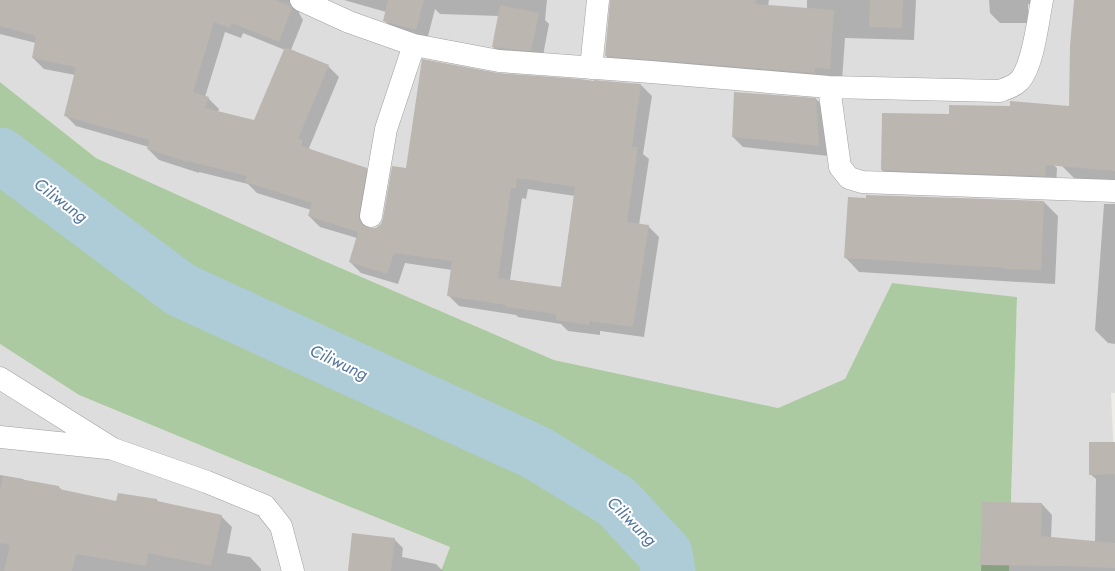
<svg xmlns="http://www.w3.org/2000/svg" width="1115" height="571" viewBox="0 0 1115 571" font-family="Jost,sans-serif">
	<rect width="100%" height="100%" fill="#efede7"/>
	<!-- residential -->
	<path fill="#dedddd" d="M 0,0 L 1115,0 L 1115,393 L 1111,393 L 1115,481 L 1115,571 L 1009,571 L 1017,297 L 892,283 L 845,380 L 778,408 L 554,360 L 322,260 L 96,158 L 0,82 Z
		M 0,344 L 79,395 L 333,500 L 450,547 L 441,571 L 0,571 Z"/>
	<!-- forest -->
	<path fill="#abcaa1" d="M 0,82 L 96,158 L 322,260 L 554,360 L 778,408 L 845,379 L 892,283 L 1017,297 L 1009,571 L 441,571 L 450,547 L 333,500 L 79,395 L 0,344 Z"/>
	<!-- shadow -->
	<path fill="#0003" fill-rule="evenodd" d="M 0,0 L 306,0 L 300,6 L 299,13 L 303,20 L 291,50 L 328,66 L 339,77 L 309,148 L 312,151 L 366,169 L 377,180 L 369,226 L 370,229 L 376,229 L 382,224 L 407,169 L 498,74 L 641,85 L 652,96 L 643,154 L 649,159 L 639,225 L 648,226 L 659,237 L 644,337 L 600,331 L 600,335 L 568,331 L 561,324 L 518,317 L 516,315 L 459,306 L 448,295 L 452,270 L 405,263 L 398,284 L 361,273 L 350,262 L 357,238 L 320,227 L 309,216 L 311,210 L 257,193 L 248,184 L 199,172 L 199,173 L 159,160 L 148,149 L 149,147 L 76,126 L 65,115 L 75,75 L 44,69 L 33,58 L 36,43 L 0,34 ZM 225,32 L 241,38 L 243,33 L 285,50 L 255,121 L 218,112 L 219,109 L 208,98 L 205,97 ZM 528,189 L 575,196 L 561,288 L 510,280 L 522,198 L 526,199 Z
		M 344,0 L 547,0 L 545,20 L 549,24 L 542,61 L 504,57 L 493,47 L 499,16 L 440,14 L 435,9 L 427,40 L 395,31 L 384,20 L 386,12 Z
		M 611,0 L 769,0 L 768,6 L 807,9 L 807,0 L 916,0 L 914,40 L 845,38 L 842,81 L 618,68 L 606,56 Z
		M 989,0 L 1038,0 L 1038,4 L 1028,4 L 1028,23 L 1000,23 L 990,13 Z
		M 1075,0 L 1115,0 L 1115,187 L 1075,179 L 1062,166 L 1070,107 Z
		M 816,99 L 827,110 L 829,156 L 743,147 L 733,137 Z
		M 1046,157 L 1057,168 L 1056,186 L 893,181 L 882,170 Z
		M 1044,202 L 1058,216 L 1055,284 L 1020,282 L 1019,282 L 859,272 L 845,257 Z
		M 1104,204 L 1115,204 L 1115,344 L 1108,343 L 1095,330 Z
		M 1115,443 L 1115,571 L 981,571 L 983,503 L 1042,504 L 1052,515 L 1051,538 L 1095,542 L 1096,479 L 1090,474 Z
		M 0,475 L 23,479 L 25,481 L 59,487 L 62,490 L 117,503 L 157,500 L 159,503 L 221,516 L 232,527 L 227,553 L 250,557 L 261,569 L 261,571 L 0,571 Z
		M 394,539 L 403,548 L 402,557 L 436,564 L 443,571 L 349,571 Z"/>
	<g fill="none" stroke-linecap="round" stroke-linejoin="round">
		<!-- river -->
		<path stroke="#adccd8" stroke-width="55" d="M 0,155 L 181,290 L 537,453 L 617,502 L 665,554 L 668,571"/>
	</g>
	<!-- building -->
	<path fill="#bcb6b0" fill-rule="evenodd" d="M 0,0 L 276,0 L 290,6 L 292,8 L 279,42 L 232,23 L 230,28 L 214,22 L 193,92 L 209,97 L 205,108 L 254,120 L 285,47 L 329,65 L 298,139 L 303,140 L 301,146 L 367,168 L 359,214 L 359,220 L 363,225 L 369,228 L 376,228 L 381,224 L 383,218 L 392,166 L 406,168 L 422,59 L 498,73 L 580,79 L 594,81 L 594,80 L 641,84 L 632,147 L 638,147 L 627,222 L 649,225 L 633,327 L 590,321 L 589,325 L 556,320 L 556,314 L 506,307 L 506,305 L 447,296 L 452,261 L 394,253 L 387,274 L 349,262 L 358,232 L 308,216 L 312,203 L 245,182 L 247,176 L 188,161 L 188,162 L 147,149 L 150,140 L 64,116 L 76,67 L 32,58 L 36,36 L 0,26 ZM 517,178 L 575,187 L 561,287 L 498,278 L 511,188 L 516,188 Z
		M 388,0 L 424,0 L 416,30 L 383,21 Z
		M 610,0 L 756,0 L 755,4 L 834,10 L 830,69 L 815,68 L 815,73 L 605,56 Z
		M 870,0 L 903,0 L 902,28 L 869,27 Z
		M 1074,0 L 1115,0 L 1115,171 L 1046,165 L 1045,176 L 881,170 L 882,113 L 949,114 L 949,105 L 1010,106 L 1010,101 L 1069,106 L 1070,46 Z
		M 500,5 L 539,13 L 531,51 L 492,47 Z
		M 734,92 L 816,98 L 819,146 L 732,137 Z
		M 866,195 L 1044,201 L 1041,270 L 1005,269 L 1005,268 L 844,258 L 848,197 L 866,198 Z
		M 1089,442 L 1115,442 L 1115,474 L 1089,475 Z
		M 3,476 L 59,486 L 59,489 L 116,501 L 118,493 L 157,499 L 157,501 L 222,515 L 211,566 L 148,553 L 146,566 L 76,554 L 72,571 L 4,571 L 10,545 L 0,543 L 0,490 Z
		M 982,502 L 1042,503 L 1041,536 L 1115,543 L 1115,568 L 1070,566 L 980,565 Z
		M 352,533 L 395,538 L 391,571 L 348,571 Z"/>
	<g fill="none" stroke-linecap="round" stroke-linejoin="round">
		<!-- minor casing -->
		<g stroke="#a1a1a1" stroke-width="23">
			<path id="minor" d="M 301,0 L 349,22 L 414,45 L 499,61 L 651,72 L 829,87 L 999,91 C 1005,89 1013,87 1018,82 C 1033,69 1038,20 1042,0
				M 591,68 L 598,0
				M 829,87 L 840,167 L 849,178 L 862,182 L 1115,191
				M 371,216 L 386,129 L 414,45
				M 0,378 L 113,449 L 207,482 L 265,506 L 281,526 L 293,571
				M 0,437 L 107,448"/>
		</g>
		<!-- minor -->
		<use href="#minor" stroke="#fff" stroke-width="22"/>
	</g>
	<g text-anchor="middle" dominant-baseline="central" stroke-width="4" stroke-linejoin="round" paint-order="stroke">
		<!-- water labels -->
		<g font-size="17" font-style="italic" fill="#53759e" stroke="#fff">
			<text transform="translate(61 200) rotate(37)">Ciliwung</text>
			<text transform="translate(339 362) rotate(25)">Ciliwung</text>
			<text transform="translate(632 521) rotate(45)">Ciliwung</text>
		</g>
	</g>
</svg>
